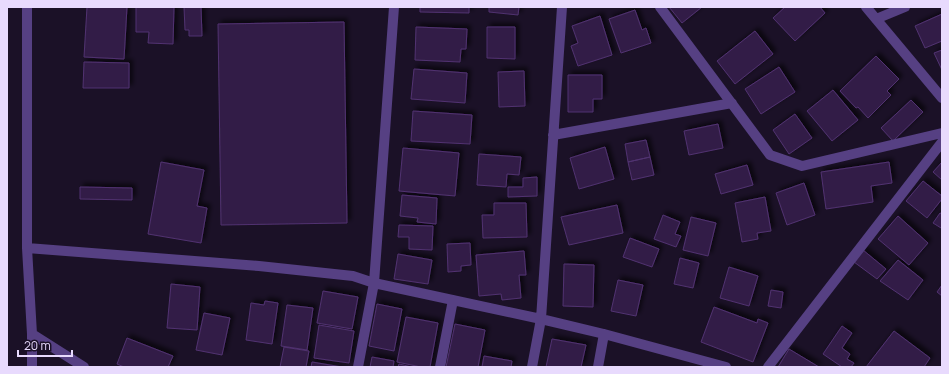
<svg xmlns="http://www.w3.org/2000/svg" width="949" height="374" viewBox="0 0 949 374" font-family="Manrope,sans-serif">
	<defs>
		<filter id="shadow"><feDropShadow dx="3.5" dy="-3.5" stdDeviation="2" flood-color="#0009"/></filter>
	</defs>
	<rect width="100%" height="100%" fill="#1b1127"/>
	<!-- building -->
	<path fill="#331f47" stroke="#513271" filter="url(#shadow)" d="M 87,7 L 127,7 L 124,59 L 84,57 Z
		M 136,7 L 174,7 L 173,44 L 148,43 L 149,32 L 136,32 Z
		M 184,7 L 201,7 L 202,36 L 189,36 L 189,30 L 185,30 Z
		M 420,7 L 469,7 L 469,13 L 420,12 Z
		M 489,7 L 519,7 L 518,15 L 489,12 Z
		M 669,7 L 702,7 L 682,23 Z
		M 785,7 L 820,7 L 825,13 L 795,41 L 773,18 Z
		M 635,10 L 642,30 L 646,28 L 651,43 L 621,53 L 609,19 Z
		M 942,14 L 942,41 L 925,48 L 915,26 Z
		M 600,16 L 612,55 L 578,66 L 571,46 L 578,43 L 572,26 Z
		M 344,22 L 347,223 L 221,225 L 218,24 Z
		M 416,27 L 467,29 L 466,49 L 461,49 L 460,62 L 415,60 Z
		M 487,27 L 515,27 L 515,59 L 487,58 Z
		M 755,31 L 773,54 L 735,84 L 717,61 Z
		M 942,50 L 942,70 L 934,53 Z
		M 876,56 L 899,79 L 887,91 L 891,95 L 868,118 L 858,107 L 856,108 L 840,91 Z
		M 84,62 L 129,63 L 129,88 L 83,88 Z
		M 779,67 L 795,92 L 761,114 L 745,89 Z
		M 414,69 L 467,73 L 465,103 L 411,99 Z
		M 524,71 L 525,106 L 499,107 L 498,72 Z
		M 568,75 L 602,75 L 602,99 L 593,99 L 593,112 L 568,112 Z
		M 833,90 L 858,120 L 832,141 L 807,111 Z
		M 911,100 L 923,112 L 893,141 L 881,128 Z
		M 413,111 L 472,115 L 470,144 L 411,141 Z
		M 795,114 L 812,138 L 789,154 L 773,130 Z
		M 718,124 L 723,148 L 689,155 L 684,131 Z
		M 646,140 L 650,157 L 628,162 L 625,144 Z
		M 605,147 L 614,179 L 579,189 L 570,158 Z
		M 403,148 L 459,153 L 455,196 L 399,191 Z
		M 479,154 L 521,157 L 519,175 L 507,174 L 506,187 L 477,185 Z
		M 650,157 L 654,175 L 632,180 L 628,162 Z
		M 161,162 L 204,170 L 197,206 L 207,208 L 201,243 L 148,234 Z
		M 889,162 L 892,183 L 871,186 L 873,202 L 826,209 L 821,172 Z
		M 942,162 L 942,180 L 933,172 Z
		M 747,165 L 753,185 L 721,194 L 715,174 Z
		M 537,177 L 537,196 L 508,197 L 508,187 L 523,187 L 523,178 Z
		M 923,181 L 942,196 L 942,199 L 927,218 L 906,201 Z
		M 804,183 L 815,215 L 787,225 L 776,193 Z
		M 80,187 L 132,188 L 132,200 L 80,199 Z
		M 402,195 L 437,198 L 436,224 L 417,222 L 418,218 L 400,216 Z
		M 765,197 L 771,231 L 757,233 L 758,239 L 742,242 L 735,203 Z
		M 494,203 L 526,203 L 527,237 L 483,238 L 482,215 L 494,215 Z
		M 617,205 L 623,233 L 569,245 L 561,217 Z
		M 940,213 L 942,214 L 942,227 L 941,228 L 933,223 Z
		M 663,215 L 680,222 L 675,234 L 681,236 L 676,247 L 654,239 Z
		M 898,216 L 928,243 L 909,265 L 878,239 Z
		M 691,217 L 716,223 L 708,256 L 683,250 Z
		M 399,225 L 433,226 L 432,250 L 409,249 L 409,237 L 398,237 Z
		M 630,238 L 659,249 L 652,267 L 623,257 Z
		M 470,243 L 471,265 L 461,266 L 461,271 L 448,272 L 447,244 Z
		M 863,250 L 886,269 L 877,279 L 854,262 Z
		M 524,251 L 526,275 L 519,275 L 521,298 L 502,300 L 501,294 L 479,296 L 476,255 Z
		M 398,254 L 432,260 L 428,284 L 394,279 Z
		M 680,258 L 699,263 L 693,288 L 674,284 Z
		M 898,260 L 923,280 L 908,300 L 880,281 Z
		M 564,264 L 594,265 L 593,307 L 563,306 Z
		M 729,267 L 758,276 L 749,306 L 720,298 Z
		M 618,280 L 643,285 L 636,316 L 611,311 Z
		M 171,284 L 200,287 L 197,330 L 167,328 Z
		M 942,285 L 942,296 L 937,292 Z
		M 771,290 L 783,292 L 781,308 L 768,306 Z
		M 323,291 L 358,297 L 352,329 L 317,323 Z
		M 265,301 L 278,303 L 272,344 L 246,340 L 251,303 L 264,305 Z
		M 377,304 L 402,309 L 394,351 L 369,346 Z
		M 287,305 L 313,308 L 307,350 L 281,346 Z
		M 714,307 L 757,323 L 758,319 L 768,323 L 753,362 L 701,342 Z
		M 204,313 L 230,318 L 222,355 L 196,350 Z
		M 406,317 L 438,323 L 430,367 L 421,367 L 397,362 Z
		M 455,324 L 485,330 L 478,367 L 446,367 Z
		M 319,325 L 354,331 L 349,363 L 314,358 Z
		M 842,326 L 852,333 L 842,348 L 850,354 L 847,359 L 854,363 L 851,367 L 842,367 L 823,354 Z
		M 894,331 L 930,358 L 924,367 L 866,367 Z
		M 127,338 L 173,356 L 168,367 L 124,367 L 117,364 Z
		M 552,339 L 586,345 L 581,367 L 546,367 Z
		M 284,347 L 309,351 L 306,367 L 280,367 Z
		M 789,349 L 819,367 L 778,367 Z
		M 484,356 L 512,361 L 511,367 L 482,367 Z
		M 372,357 L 394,361 L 393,367 L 370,367 Z
		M 312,362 L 342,367 L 311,367 Z
		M 399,364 L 412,367 L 398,367 Z"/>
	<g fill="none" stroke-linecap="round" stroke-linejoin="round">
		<!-- minor -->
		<path stroke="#564083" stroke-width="10" d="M 27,7 L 27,248 L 32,334 L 32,367
			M 660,7 L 770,155 L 802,166 L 942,133
			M 866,7 L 942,98
			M 876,19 L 905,7
			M 553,135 L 732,103
			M 27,248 L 259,266 L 353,276 L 374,283 L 541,319 L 604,334 L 726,367
			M 32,334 L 84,367
			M 358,367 L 374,283 L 394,7
			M 440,367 L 453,300
			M 532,367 L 541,319 L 562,7
			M 598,367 L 604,334
			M 768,367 L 942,142"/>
	</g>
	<!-- border -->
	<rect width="949" height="374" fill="none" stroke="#e8dafd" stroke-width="16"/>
	<!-- scale -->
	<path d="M18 350v6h54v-6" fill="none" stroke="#e8dafd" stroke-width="2"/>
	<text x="24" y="350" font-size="12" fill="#e8dafd" stroke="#1b1127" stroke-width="3" paint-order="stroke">20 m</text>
</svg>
